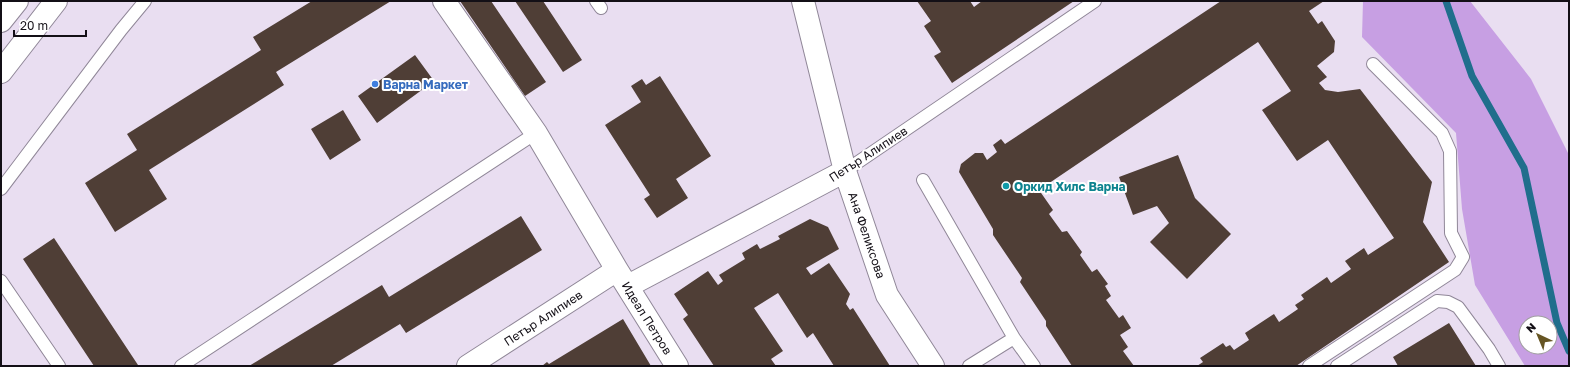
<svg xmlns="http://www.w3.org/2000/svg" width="1570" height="367" viewBox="0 0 1570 367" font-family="'Golos Text',sans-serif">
	<rect width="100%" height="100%" fill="#e9def1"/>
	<!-- green -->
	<path fill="#c79fe3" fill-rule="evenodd" d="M 1363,1 L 1470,1 L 1531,79 L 1569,155 L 1569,366 L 1525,366 L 1475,285 L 1462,209 L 1456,133 L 1362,37 ZM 1526,323 L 1550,323 L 1550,347 L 1526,347 Z"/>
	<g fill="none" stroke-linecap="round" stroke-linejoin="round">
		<!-- stream -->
		<path stroke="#206e8c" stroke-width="7" d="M 1446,1 L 1472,76 L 1524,168 L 1557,323 L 1569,351"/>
	</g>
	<!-- building -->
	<path fill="#4f3e36" d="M 312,1 L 391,1 L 276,72 L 284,85 L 149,170 L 167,199 L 115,232 L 85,183 L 137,150 L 127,134 L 261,50 L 253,37 Z
		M 460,1 L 491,1 L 546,82 L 525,96 Z
		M 515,1 L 543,1 L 582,60 L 563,72 Z
		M 917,1 L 970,1 L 974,7 L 982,1 L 1074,1 L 952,83 L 934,56 L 941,52 L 924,26 L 931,21 Z
		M 1221,1 L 1324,1 L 1309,11 L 1318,24 L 1322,21 L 1335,41 L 1334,52 L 1317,66 L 1327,77 L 1319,83 L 1325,90 L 1338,92 L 1360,89 L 1432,182 L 1423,222 L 1449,262 L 1296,366 L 1197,366 L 1203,362 L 1200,358 L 1223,343 L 1226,347 L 1230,345 L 1234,350 L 1249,340 L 1245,333 L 1274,314 L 1279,322 L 1298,309 L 1295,305 L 1304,299 L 1301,295 L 1327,277 L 1331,283 L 1351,269 L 1345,261 L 1364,248 L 1368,255 L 1394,238 L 1328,140 L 1297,161 L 1262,110 L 1291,91 L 1258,42 L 1039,190 L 1053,210 L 1049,214 L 1062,232 L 1067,231 L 1082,252 L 1080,255 L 1092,272 L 1097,269 L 1108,284 L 1105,286 L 1111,296 L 1106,300 L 1119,318 L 1123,315 L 1131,328 L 1120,335 L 1128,347 L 1123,351 L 1134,366 L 1072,366 L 1046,326 L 1046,321 L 1020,282 L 1022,278 L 993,235 L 993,229 L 959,172 L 961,164 L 975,153 L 983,153 L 987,160 L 997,152 L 993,145 L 1001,139 L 1005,144 Z
		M 415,55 L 434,81 L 377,123 L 358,96 Z
		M 660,76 L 711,156 L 676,179 L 688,198 L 657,218 L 644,199 L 650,195 L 605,125 L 641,102 L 631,86 L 642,79 L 646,85 Z
		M 343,110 L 361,140 L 330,160 L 311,129 Z
		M 1178,155 L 1195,198 L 1231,234 L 1187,279 L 1150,242 L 1169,223 L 1157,206 L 1133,215 L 1119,177 Z
		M 521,216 L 542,250 L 406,333 L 400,324 L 331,366 L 249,366 L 382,285 L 389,297 Z
		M 810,219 L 828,227 L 839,249 L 806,268 L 811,275 L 829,263 L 850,294 L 846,304 L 850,310 L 853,308 L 890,366 L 834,366 L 813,333 L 807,338 L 778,293 L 754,308 L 783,351 L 771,359 L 776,366 L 714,366 L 683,319 L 688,315 L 674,294 L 708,271 L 718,285 L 723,281 L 719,275 L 745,259 L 742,253 L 757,244 L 760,249 L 780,239 L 778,236 Z
		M 54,238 L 138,365 L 137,366 L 94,366 L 23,259 Z
		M 623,319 L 651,366 L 542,366 L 547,362 L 549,364 Z
		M 1449,323 L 1476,366 L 1398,366 L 1393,357 Z"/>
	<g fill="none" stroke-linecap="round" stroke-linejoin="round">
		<!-- service casing -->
		<g stroke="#908798" stroke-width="14">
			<path id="service" d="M 596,1 L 601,8
				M 845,171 L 1095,1
				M 923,180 L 1014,338 L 1034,366
				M 1,189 L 121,30 L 145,1
				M 1,281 L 59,366
				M 181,366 L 536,133
				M 969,366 L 1014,338
				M 1309,366 L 1455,270 L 1463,257 L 1451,233 L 1450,151 L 1442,133 L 1373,64
				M 1337,366 L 1437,301 L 1448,302 L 1458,307 L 1489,349 L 1499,366"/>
		</g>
		<!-- minor casing -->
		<g stroke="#908798" stroke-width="24">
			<path id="minor" d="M 444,1 L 536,133 L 617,270 L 677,366
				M 803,1 L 845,171 L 887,295 L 933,366
				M 628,286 L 845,171
				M 468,366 L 617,270"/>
		</g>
		<!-- tertiary casing -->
		<g stroke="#908798" stroke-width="24">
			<path id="tertiary" d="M 1,21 L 17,1
				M 1,72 L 56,1"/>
		</g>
		<!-- service -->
		<use href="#service" stroke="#fff" stroke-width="12"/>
		<!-- minor -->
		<use href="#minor" stroke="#fff" stroke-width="22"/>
		<!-- tertiary -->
		<use href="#tertiary" stroke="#fff" stroke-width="22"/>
	</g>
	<!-- markers -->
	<circle fill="#3f7fe0" stroke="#fff" stroke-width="1.5" cx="375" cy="84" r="4"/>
	<circle fill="#0f9aa8" stroke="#fff" stroke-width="1.5" cx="1006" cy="186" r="4"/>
	<g text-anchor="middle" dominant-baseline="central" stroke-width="4" stroke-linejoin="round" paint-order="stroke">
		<!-- shop labels -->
		<g font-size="12" font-weight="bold" fill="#366cbe" stroke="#fff" text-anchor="start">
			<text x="383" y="84">Варна Маркет</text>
		</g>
		<!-- street labels -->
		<g font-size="12" fill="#130f16" stroke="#fff">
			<text transform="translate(868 154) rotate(-33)">Петър Алипиев</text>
			<text transform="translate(867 235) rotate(71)">Ана Феликсова</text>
			<text transform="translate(543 318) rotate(-33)">Петър Алипиев</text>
			<text transform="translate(647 318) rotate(58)">Идеал Петров</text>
		</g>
		<!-- culture labels -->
		<g font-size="12" font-weight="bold" fill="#0d838f" stroke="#fff" text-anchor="start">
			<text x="1014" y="186">Оркид Хилс Варна</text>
		</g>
	</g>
	<!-- border -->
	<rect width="1570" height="367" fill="none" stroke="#130f16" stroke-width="4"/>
	<!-- north arrow -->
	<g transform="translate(1538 335) rotate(316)"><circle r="19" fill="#ffffff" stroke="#a19fa2"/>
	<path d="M0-3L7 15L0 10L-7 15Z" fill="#665523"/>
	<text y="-6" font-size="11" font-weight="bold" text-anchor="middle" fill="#130f16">N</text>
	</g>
	<!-- scale -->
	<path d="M14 30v6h72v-6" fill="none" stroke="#130f16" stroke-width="2"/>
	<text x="20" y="30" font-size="12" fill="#130f16" stroke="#ffffff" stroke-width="3" paint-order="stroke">20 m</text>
</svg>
